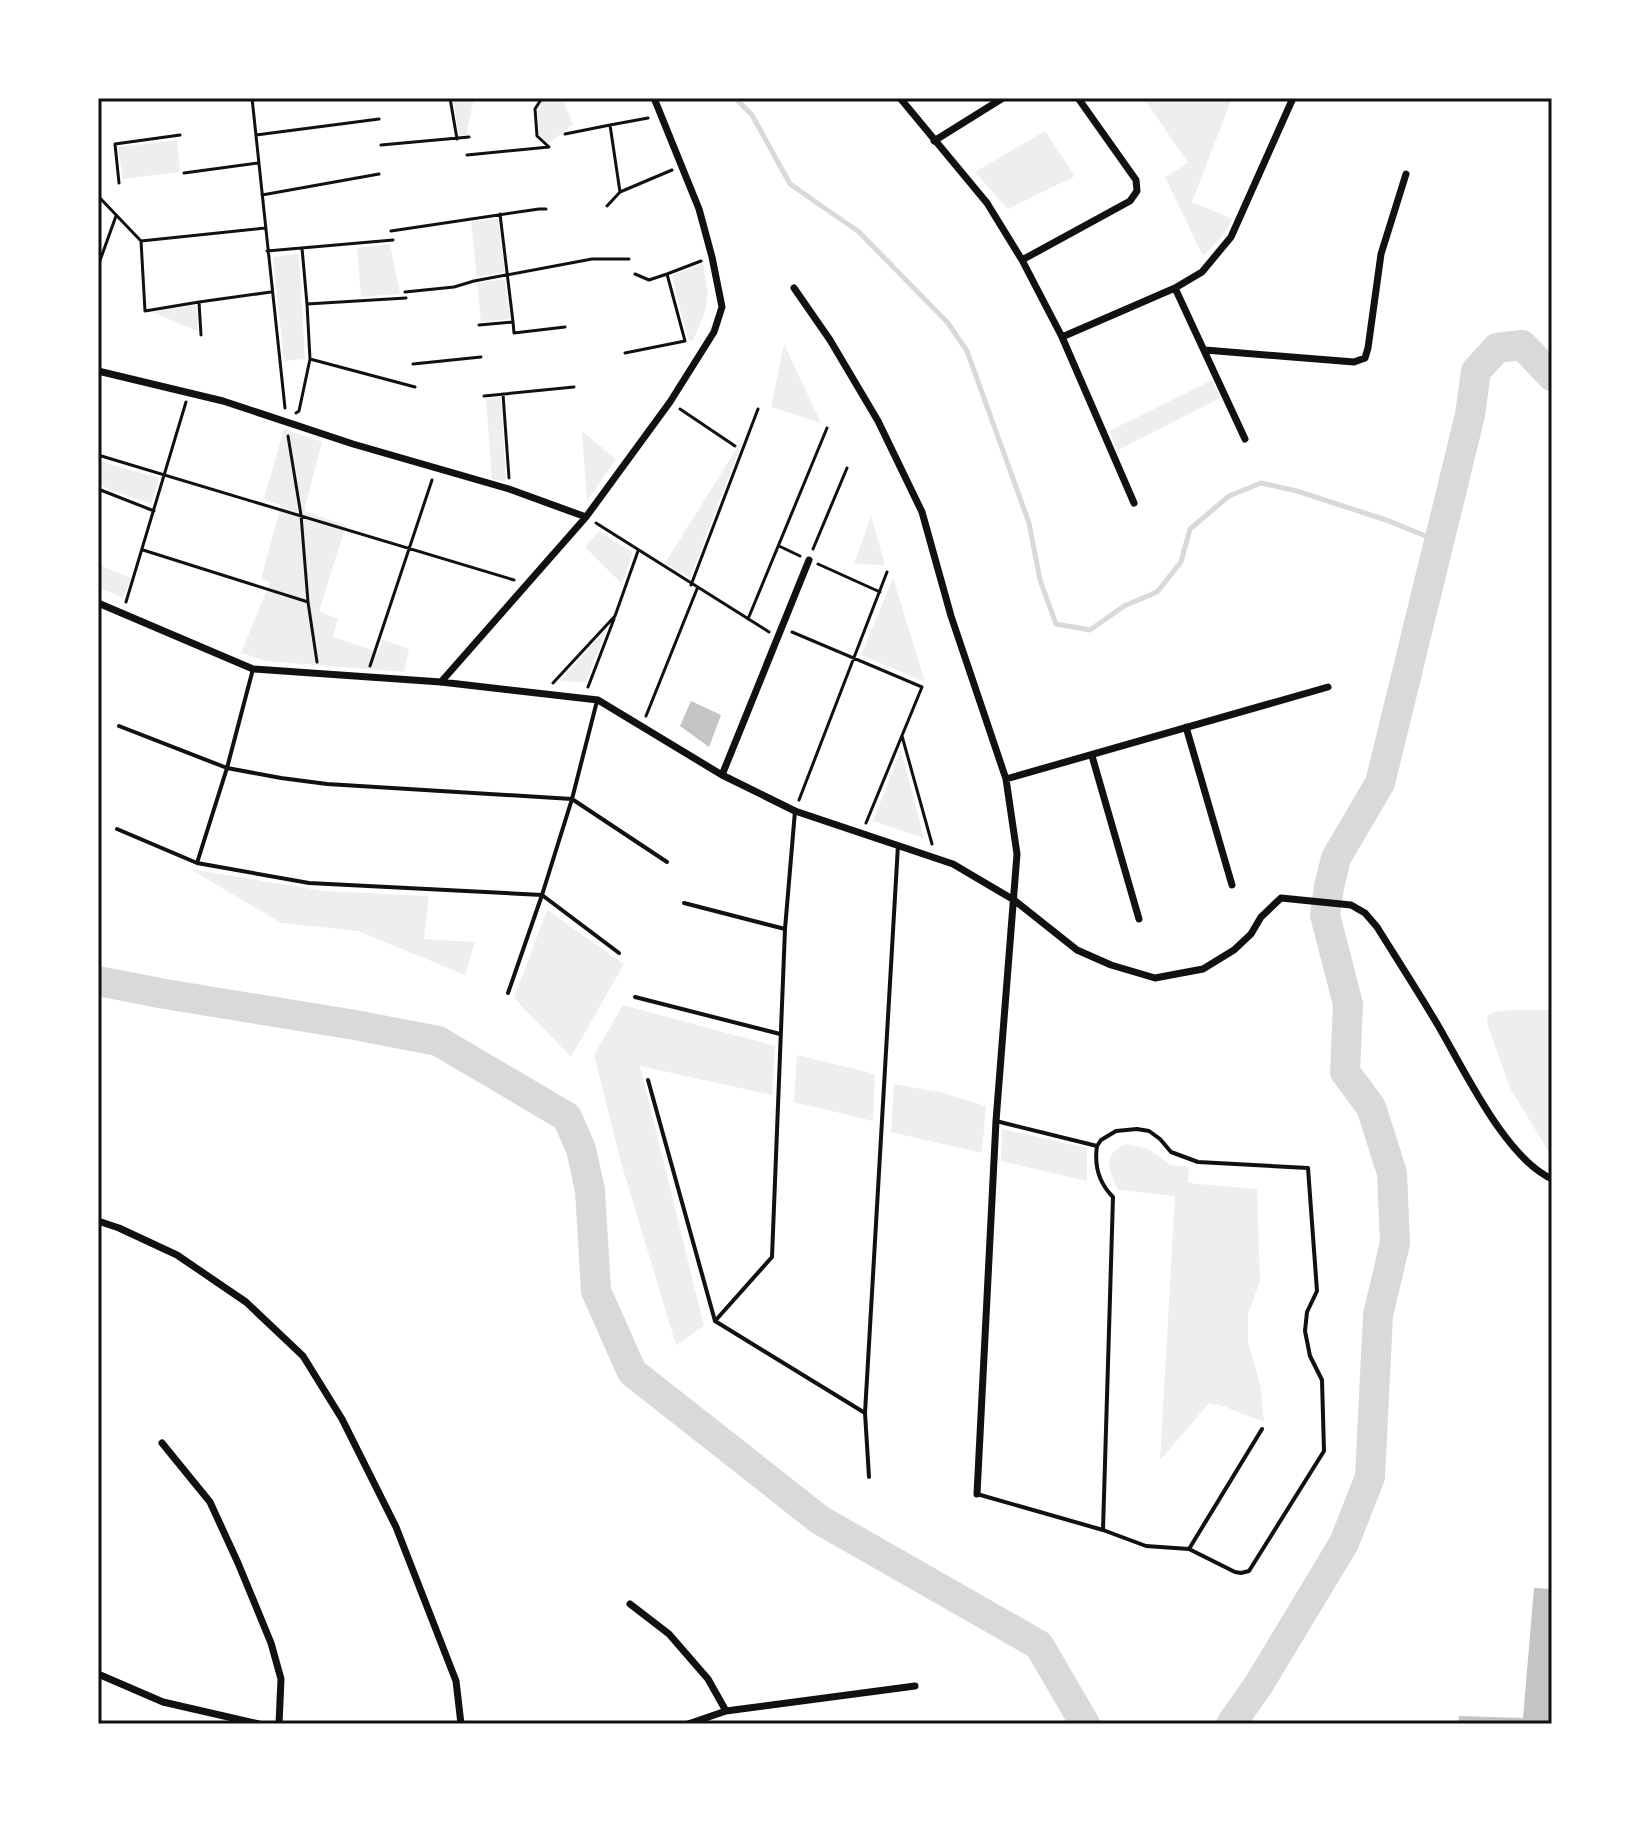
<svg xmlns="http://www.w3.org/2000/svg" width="1650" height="1822" viewBox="0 0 1650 1822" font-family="'DejaVu Sans',sans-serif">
	<rect width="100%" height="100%" fill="#fff"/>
	<!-- green -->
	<path fill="#eee" d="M 453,98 L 474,98 L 466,135 L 459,136 Z
		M 544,98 L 562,98 L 573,124 L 548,144 L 539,136 L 537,110 Z
		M 1144,98 L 1232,98 L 1192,202 L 1233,219 L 1222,236 L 1203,256 L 1165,177 L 1188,163 Z
		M 1045,131 L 1075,176 L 1008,209 L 975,172 Z
		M 177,140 L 180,172 L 123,179 L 118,147 Z
		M 498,218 L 505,272 L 477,277 L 471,222 Z
		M 390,244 L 400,294 L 361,297 L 357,248 Z
		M 299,254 L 305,359 L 284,361 L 273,257 Z
		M 703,263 L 708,295 L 705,312 L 693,341 L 688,340 L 672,276 Z
		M 505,279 L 510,319 L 481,322 L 477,283 Z
		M 197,305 L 198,331 L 152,312 Z
		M 784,344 L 821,423 L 771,407 Z
		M 1212,380 L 1220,398 L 1118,450 L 1109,431 Z
		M 501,397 L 506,482 L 492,479 L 486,398 Z
		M 284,429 L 322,442 L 304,511 L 346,525 L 319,611 L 338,619 L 333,637 L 378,652 L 383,640 L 409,649 L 404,672 L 266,661 L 241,653 L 270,582 L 261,579 L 281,505 L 264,499 Z
		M 582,431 L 616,459 L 587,501 Z
		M 744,437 L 690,578 L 665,563 Z
		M 98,461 L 159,478 L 151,504 L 98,485 Z
		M 871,516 L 885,565 L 854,564 Z
		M 599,531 L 633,553 L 622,584 L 585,547 Z
		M 98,565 L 131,578 L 123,598 L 98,587 Z
		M 893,578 L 925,682 L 861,655 Z
		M 606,630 L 586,682 L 560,681 Z
		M 901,750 L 924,838 L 873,821 Z
		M 190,869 L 324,891 L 429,896 L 424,939 L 475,942 L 465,975 L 358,931 L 281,923 Z
		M 547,910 L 624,964 L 571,1057 L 514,998 Z
		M 623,1005 L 775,1046 L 772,1095 L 640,1066 L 704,1326 L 676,1345 L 620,1159 L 594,1055 Z
		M 1511,1010 L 1552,1010 L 1552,1157 L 1510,1088 L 1487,1023 L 1488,1015 L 1495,1012 Z
		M 797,1055 L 875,1074 L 873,1121 L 794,1102 Z
		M 894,1084 L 939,1092 L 986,1106 L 982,1153 L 891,1132 Z
		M 1002,1129 L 1087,1148 L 1087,1181 L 1001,1161 Z
		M 1126,1144 L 1149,1149 L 1170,1165 L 1189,1167 L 1188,1183 L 1257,1189 L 1260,1281 L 1248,1314 L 1248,1342 L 1261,1388 L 1264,1422 L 1223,1406 L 1209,1403 L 1160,1460 L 1175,1196 L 1118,1190 C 1109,1170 1101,1155 1126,1144 Z"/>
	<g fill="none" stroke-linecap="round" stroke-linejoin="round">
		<!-- stream -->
		<path stroke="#d9d9d9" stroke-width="5" d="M 735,98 L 752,115 L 790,184 L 859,232 L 948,323 L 967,351 L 1029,523 L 1040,580 L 1056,624 L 1090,630 L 1124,606 L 1157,592 L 1181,562 L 1190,529 L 1229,496 L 1261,483 L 1297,491 L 1389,521 L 1440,542"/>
		<!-- river -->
		<path stroke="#d9d9d9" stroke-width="30" d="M 98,981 L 165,994 L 355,1025 L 438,1041 L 567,1117 L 581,1149 L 590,1190 L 596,1291 L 632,1372 L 820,1520 L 1039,1645 L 1085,1724
			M 1231,1724 L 1259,1684 L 1344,1543 L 1370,1477 L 1378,1315 L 1395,1243 L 1392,1173 L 1371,1107 L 1345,1072 L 1348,1004 L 1325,915 L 1329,887 L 1336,858 L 1380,783 L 1470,415 L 1476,371 L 1497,348 L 1522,345 L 1552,376"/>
	</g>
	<!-- building -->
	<path fill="#c4c4c4" d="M 691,701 L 721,715 L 709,747 L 680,726 Z
		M 1534,1588 L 1552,1589 L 1552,1724 L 1458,1724 L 1459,1716 L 1523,1718 Z"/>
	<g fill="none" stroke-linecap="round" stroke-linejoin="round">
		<!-- path -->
		<path stroke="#111" stroke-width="3" d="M 252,98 L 285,408
			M 450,98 L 457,139
			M 542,98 L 535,109 L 537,136 L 549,147
			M 565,134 L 610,125
			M 256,135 L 379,119
			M 381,145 L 469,137
			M 467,155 L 549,147
			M 184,173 L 258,163
			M 119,183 L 115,144 L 180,135
			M 620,192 L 672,170
			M 262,195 L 379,174
			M 98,196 L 141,241 L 145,311 L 199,302 L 201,335
			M 607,206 L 620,192 L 610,125 L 648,118
			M 500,214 L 513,322
			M 391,231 L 539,209 L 546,209
			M 141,241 L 265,228
			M 302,248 L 307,304
			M 267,251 L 393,240
			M 98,266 L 116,216
			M 667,274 L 701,261
			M 405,292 L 454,287 L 474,281 L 592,259 L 629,259
			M 406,298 L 307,304 L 310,359 L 415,387
			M 199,302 L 271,292
			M 479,325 L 513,322 L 514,333 L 565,327
			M 625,353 L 685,341 L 667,274 L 649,280 L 635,274
			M 413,364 L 481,357
			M 503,394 L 509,478
			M 484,396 L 574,387
			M 680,409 L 735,446
			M 296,413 L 299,411 L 310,359
			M 288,436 L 301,515 L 308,602 L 317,662
			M 98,455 L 514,580
			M 98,489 L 154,511
			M 596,523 L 769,632
			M 779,546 L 800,556
			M 813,549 L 847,468
			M 143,550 L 308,602
			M 818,564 L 880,592
			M 691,585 L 758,409
			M 126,602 L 186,402
			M 748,619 L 827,428
			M 792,632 L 922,687 L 866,823
			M 370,666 L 432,480
			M 553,683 L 615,616 L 638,551
			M 588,687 L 614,619
			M 646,716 L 697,589
			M 902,736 L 932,844
			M 799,800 L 887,572"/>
		<!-- service -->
		<path stroke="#111" stroke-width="4" d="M 119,726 L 227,768 L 281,778 L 327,784 L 572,799 L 667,862
			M 117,829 L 197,863 L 309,883 L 542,895 L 619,953
			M 197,863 L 227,768 L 253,669
			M 684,903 L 785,929
			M 508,993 L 542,895 L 572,799 L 597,701
			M 635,997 L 780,1034
			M 648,1080 L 715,1321 L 865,1413
			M 996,1121 L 1097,1146
			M 1097,1146 C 1094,1166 1099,1183 1113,1197 L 1103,1530
			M 715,1321 L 772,1257 L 785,929 L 795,811
			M 869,1477 L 865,1413 L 898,845
			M 977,1494 L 1103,1530 L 1146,1546 L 1189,1549 L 1235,1572 L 1241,1573 L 1249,1571 L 1324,1451 L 1322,1380 L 1310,1356 L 1305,1331 L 1307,1312 L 1317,1291 L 1308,1168 L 1198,1162 L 1171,1152 L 1160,1139 L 1149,1131 L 1137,1129 L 1116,1131 L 1101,1140 L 1097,1146
			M 1189,1549 L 1262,1429"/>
		<!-- minor -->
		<path stroke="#111" stroke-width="7" d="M 900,98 L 987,203 L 1022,260 L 1062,337 L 1134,503
			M 934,141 L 1003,98
			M 1022,260 L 1130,201 L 1137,191 L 1136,180 L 1078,98
			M 794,288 L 830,340 L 878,421 L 922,512 L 951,616 L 1006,779 L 1017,854 L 996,1121 L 977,1494
			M 1175,288 L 1245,439
			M 1062,337 L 1175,288 L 1202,272 L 1231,237 L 1293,98
			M 1205,350 L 1354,362 L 1365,358 L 1368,348 L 1381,254 L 1406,174
			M 98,371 L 223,401 L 353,444 L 509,489 L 586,517
			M 98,603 L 253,669 L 441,682 L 598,700 L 722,775 L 795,811 L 953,864 L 1014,900 L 1077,950 L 1111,965 L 1155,978 L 1203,969 L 1234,950 L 1251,934 L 1261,917 L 1281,898 L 1351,905 L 1365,913 L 1377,927 C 1397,959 1417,990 1436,1022 C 1463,1067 1504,1157 1552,1179
			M 441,682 L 586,517 L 670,402 L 714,332 L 722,307 L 712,257 L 699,209 L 654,98
			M 1186,727 L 1232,885
			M 1092,756 L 1139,919
			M 722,775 L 809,560
			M 1006,779 L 1328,687
			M 98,1221 L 119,1228 L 177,1255 L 246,1302 L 303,1356 L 342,1419 L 396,1527 L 456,1681 L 461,1724
			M 162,1443 L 210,1502 L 238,1563 L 271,1643 L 281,1679 L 279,1724
			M 630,1604 L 669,1634 L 708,1679 L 726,1711
			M 98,1674 L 163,1702 L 259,1724
			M 688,1724 L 726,1711 L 915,1686"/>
	</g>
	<!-- border -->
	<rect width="1650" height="1822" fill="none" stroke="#ffffff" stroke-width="200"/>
	<rect x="100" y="100" width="1450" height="1622" fill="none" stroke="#111" stroke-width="3"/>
</svg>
